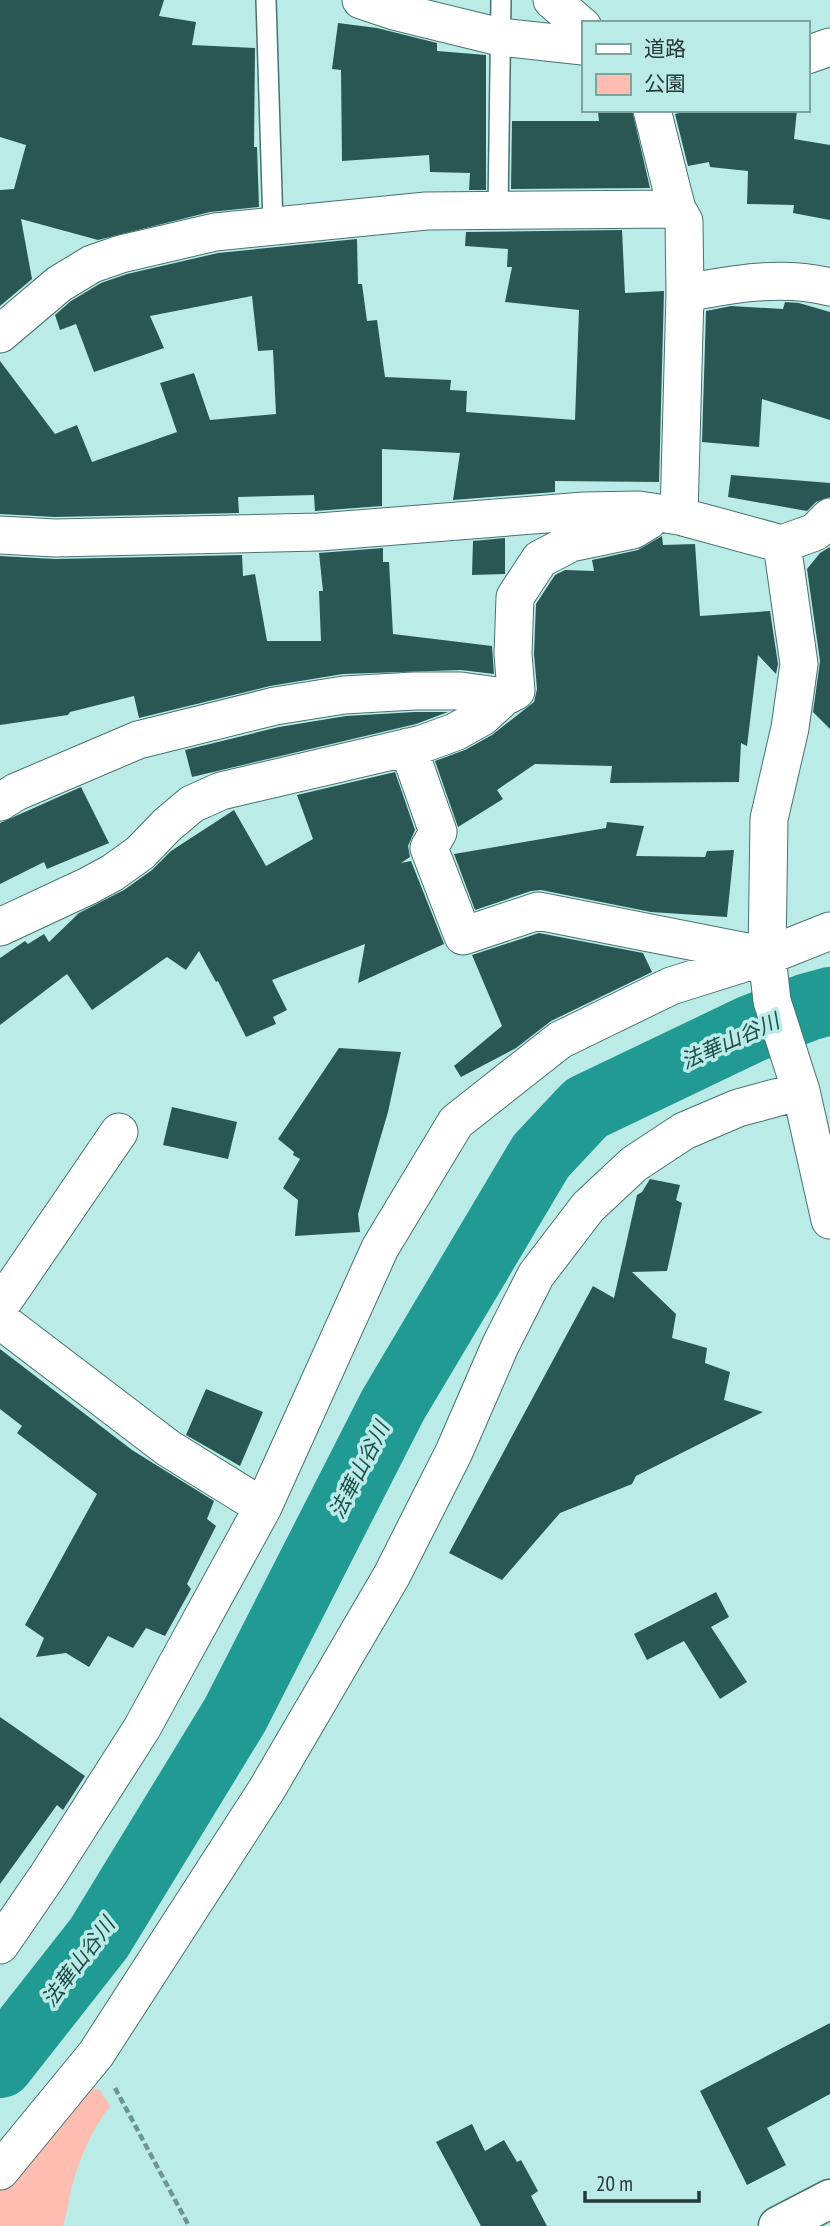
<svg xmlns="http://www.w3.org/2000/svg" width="830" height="2226" viewBox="0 0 830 2226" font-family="'PT Sans Narrow','Noto Sans JP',sans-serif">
	<rect width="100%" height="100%" fill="#bbebe6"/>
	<!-- green -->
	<path fill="#ffbdb2" d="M 85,2088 L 99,2089 L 110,2106 C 93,2128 81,2155 73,2182 C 69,2196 68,2211 63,2226 L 0,2226 L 0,2187 Z"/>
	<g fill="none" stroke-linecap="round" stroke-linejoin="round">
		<!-- river -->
		<path stroke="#209a93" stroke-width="68" d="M 0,2064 L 99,1938 L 235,1715 L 393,1405 L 541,1156 L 586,1108 L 751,1029 L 808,1007 L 830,1001"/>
	</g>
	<!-- building -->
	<path fill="#2a5753" d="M 0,0 L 164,0 L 159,16 L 196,22 L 192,45 L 255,48 L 254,147 L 257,147 L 259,207 L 210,212 L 98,240 L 21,219 L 32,279 L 0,306 L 0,190 L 14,189 L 26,145 L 0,137 Z
		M 338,23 L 377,28 L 437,43 L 437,51 L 486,55 L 486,190 L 469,190 L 470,173 L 430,172 L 429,155 L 342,161 L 341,70 L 332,69 Z
		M 616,110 L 632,110 L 650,188 L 511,189 L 512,121 L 599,121 L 598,112 Z
		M 693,110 L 797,110 L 794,139 L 830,145 L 830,220 L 793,213 L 794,205 L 747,204 L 748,171 L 710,167 L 709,162 L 688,166 L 675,114 Z
		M 622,230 L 625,293 L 664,291 L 659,482 L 555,481 L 555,492 L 453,500 L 460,453 L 382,449 L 382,506 L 315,511 L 314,495 L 238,497 L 239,513 L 55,517 L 0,514 L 0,361 L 55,434 L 77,425 L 92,462 L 177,432 L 160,383 L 194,373 L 210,420 L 276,414 L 273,350 L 258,351 L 252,296 L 150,316 L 164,348 L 94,372 L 76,324 L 60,330 L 55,315 L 71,301 L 101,283 L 127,274 L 218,253 L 357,239 L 358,284 L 362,284 L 367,321 L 377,320 L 385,377 L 451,380 L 450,390 L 467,391 L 466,412 L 575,420 L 579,310 L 505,302 L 512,267 L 507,267 L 508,249 L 465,246 L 466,232 Z
		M 785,302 L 799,303 L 830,312 L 830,420 L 762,399 L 759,447 L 702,442 L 706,311 L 731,306 L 783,309 Z
		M 731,475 L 830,483 L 830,497 L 816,502 L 807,511 L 728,497 Z
		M 662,536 L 663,545 L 695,544 L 700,616 L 770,611 L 778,664 L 776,674 L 758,655 L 747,746 L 741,743 L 739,782 L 610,783 L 612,766 L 535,764 L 497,790 L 503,799 L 458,827 L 435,761 L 465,750 L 492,735 L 534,702 L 537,689 L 534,654 L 536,604 L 555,575 L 565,570 L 594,571 L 592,560 L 638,550 Z
		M 505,538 L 505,574 L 472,575 L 473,541 Z
		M 830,547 L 830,729 L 813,712 L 820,661 L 807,569 L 820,553 Z
		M 383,548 L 383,562 L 389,562 L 393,634 L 492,646 L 494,674 L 461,670 L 343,674 L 270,686 L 139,718 L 134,696 L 70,712 L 68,715 L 0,725 L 0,556 L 55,559 L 242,555 L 243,576 L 255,574 L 267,641 L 321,641 L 319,591 L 323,591 L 319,553 Z
		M 415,712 L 448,712 L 416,724 L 192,777 L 185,750 L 279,727 L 346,716 Z
		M 395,772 L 415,830 L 408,846 L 410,857 L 401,863 L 411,861 L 444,944 L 358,983 L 365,944 L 272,980 L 287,1010 L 273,1017 L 276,1024 L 246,1037 L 218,981 L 216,982 L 199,951 L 186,970 L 167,957 L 92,1010 L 67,974 L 0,1025 L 0,958 L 25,941 L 28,944 L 44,934 L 49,942 L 79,913 L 124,890 L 152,870 L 171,851 L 234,810 L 266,866 L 313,839 L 297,795 Z
		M 81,787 L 109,843 L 47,869 L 44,862 L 0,884 L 0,823 Z
		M 607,822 L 644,826 L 636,856 L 705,857 L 707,851 L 734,850 L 727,917 L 651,912 L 541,890 L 531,891 L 475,910 L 454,854 L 606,828 Z
		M 539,933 L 643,953 L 652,972 L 551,1021 L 516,1048 L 461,1077 L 454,1066 L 502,1026 L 472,955 Z
		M 339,1048 L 401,1052 L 388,1112 L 358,1214 L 360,1232 L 295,1236 L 298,1200 L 283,1188 L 300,1159 L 293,1155 L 294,1152 L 278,1139 Z
		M 172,1107 L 237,1122 L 228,1159 L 163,1145 Z
		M 650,1179 L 680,1185 L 676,1200 L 682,1203 L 667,1271 L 632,1272 L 676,1314 L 672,1338 L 707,1348 L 705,1363 L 730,1372 L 724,1400 L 763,1412 L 636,1476 L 632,1484 L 560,1513 L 502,1580 L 449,1553 L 593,1286 L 614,1298 L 637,1195 L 642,1192 Z
		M 0,1349 L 132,1450 L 214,1501 L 207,1519 L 216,1526 L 187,1584 L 191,1589 L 165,1636 L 146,1628 L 133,1648 L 108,1636 L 89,1667 L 66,1653 L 36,1657 L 44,1638 L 25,1625 L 97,1494 L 17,1433 L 22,1426 L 0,1409 Z
		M 206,1389 L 263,1412 L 240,1466 L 186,1435 Z
		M 716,1592 L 729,1617 L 711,1627 L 747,1682 L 720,1699 L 684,1641 L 647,1660 L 634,1634 Z
		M 0,1717 L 85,1776 L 63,1810 L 57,1805 L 0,1884 Z
		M 830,2023 L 830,2094 L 767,2128 L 786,2165 L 747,2185 L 700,2091 Z
		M 472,2124 L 485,2151 L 504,2140 L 517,2162 L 521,2160 L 538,2191 L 531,2196 L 547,2226 L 481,2226 L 436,2142 Z"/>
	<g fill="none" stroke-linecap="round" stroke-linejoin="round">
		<!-- service casing -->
		<g stroke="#46736f" stroke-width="22">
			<path id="service" d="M 266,0 L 273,225
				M 498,210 L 501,0"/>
		</g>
		<!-- minor casing -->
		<g stroke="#46736f" stroke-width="39">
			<path id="minor" d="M 361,0 L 394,11 L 500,37 L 583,46
				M 552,0 L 583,27
				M 807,55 L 830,47
				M 652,110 L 671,186 L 677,209 L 684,221 L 685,293 L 679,516
				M 685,293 C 733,284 782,275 830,287
				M 0,334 L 59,284 L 92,264 L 121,254 L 215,232 L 426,211 L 677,209
				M 0,535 L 55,538 L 319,532 L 584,511 L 639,510 L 679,516 L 782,544 L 815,532 L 830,517
				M 782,544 L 799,664 L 790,728 L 769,819 L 767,956 L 772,1001 L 801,1091 L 830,1220
				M 408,747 L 438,832 L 429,848 L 463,936 L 538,911 L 762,955
				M 0,802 L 16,792 L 138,740 L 275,706 L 344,695 L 414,691 L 461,691 L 504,697 L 516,691 L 513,654 L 515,597 L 540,559 L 571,543 L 633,530 L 648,521
				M 0,927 L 88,886 L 112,873 L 140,853 L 167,825 L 192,804 L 221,791 L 422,744 L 455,732 L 482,717 L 504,697
				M 0,1306 L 119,1132
				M 0,1320 L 168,1448 L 263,1507
				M 0,1945 L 48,1875 L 142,1728 L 263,1507 L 380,1248 L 456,1122 L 560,1040 L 671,986 L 767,956 L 830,931
				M 0,2171 L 96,2054 L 267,1789 L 392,1575 L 454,1452 L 500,1346 L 536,1275 L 588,1207 L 634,1164 L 684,1131 L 738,1108 L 801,1091"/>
		</g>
		<!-- tertiary casing -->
		<g stroke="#46736f" stroke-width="41">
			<path id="tertiary" d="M 778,2226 L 830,2199"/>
		</g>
		<!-- path -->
		<path stroke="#729491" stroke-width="4.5" stroke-dasharray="7 3.5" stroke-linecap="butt" d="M 115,2088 L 189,2226"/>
		<!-- service -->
		<use href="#service" stroke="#fff" stroke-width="19"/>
		<!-- minor -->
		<use href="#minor" stroke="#fff" stroke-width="37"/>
		<!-- tertiary -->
		<use href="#tertiary" stroke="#fff" stroke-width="38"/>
	</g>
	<g text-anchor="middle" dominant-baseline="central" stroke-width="7" stroke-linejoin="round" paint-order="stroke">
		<!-- water labels -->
		<g font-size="21" font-style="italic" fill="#1d4d4a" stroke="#bbebe6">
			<text transform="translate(730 1041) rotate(-24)">法華山谷川</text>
			<text transform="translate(359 1470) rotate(-63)">法華山谷川</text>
			<text transform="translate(78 1962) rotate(-53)">法華山谷川</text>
		</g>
	</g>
	<!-- legend -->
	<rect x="582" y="21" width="228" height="91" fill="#bbebe6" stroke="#7fa4a0" stroke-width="2"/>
	<rect x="596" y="44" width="35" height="10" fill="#ffffff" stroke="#7fa4a0" stroke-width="2"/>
	<text x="644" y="56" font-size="21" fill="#263937">道路</text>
	<rect x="596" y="74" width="35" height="21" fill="#ffbdb2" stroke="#7fa4a0" stroke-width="2"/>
	<text x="644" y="91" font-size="21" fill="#263937">公園</text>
	<!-- scale -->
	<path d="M585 2191v10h114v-10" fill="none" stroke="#263937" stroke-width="3.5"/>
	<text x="596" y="2191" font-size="21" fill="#263937" stroke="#bbebe6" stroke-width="5" paint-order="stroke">20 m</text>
</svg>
